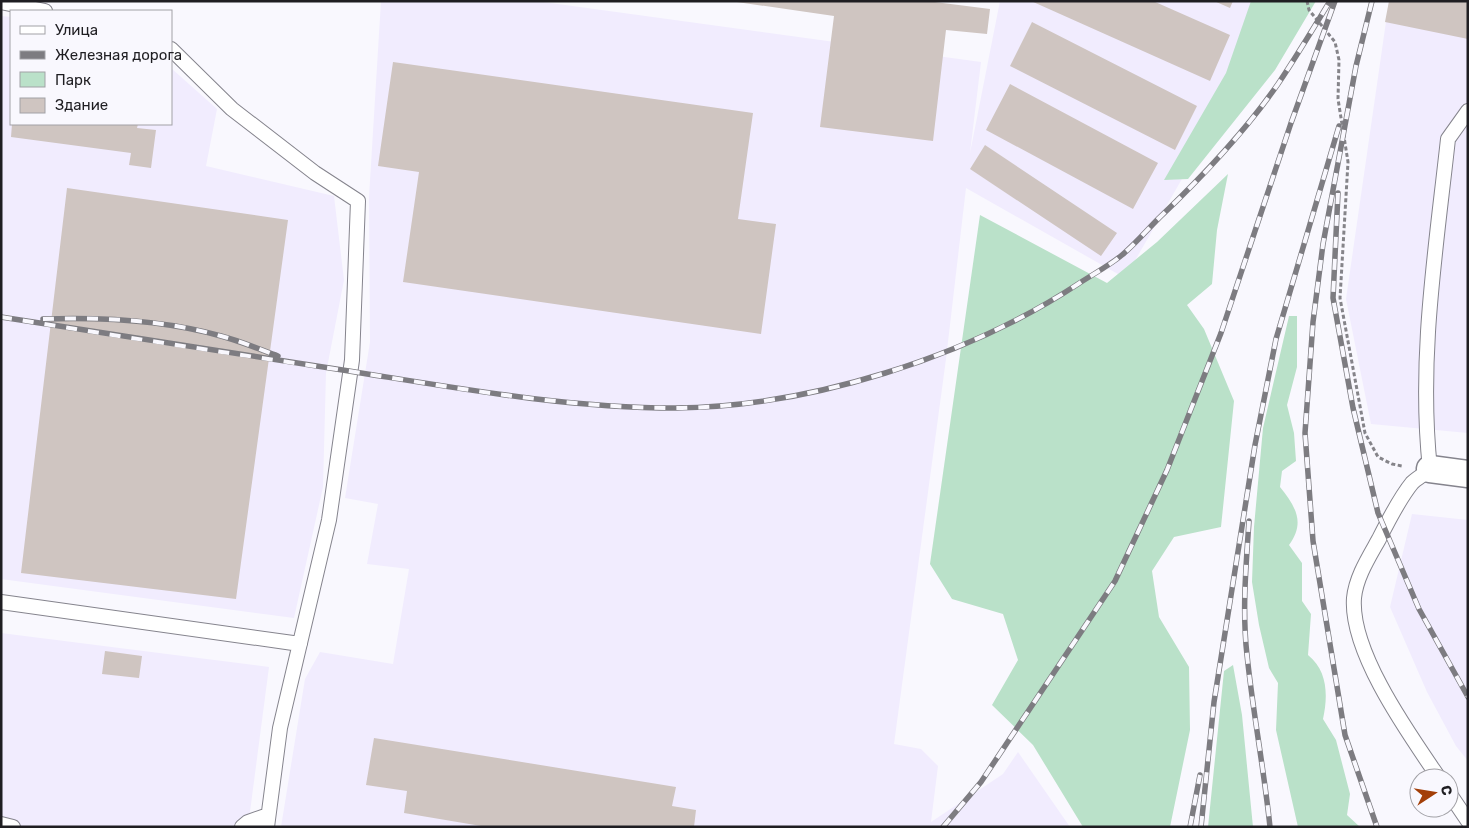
<svg xmlns="http://www.w3.org/2000/svg" width="1469" height="828" viewBox="0 0 1469 828" font-family="Rubik,sans-serif">
	<rect width="100%" height="100%" fill="#f9f8fe"/>
	<!-- industrial -->
	<path fill="#f1ecfe" d="M 381,1 L 536,1 L 981,62 L 970,153 L 1000,1 L 1263,1 L 1240,78 L 1125,278 L 966,188 L 946,359 L 894,744 L 921,749 L 938,766 L 931,822 L 1003,774 L 1018,752 L 1070,827 L 281,827 L 305,679 L 320,652 L 393,664 L 409,569 L 367,564 L 378,504 L 345,498 L 370,342 L 369,197 Z
		M 1389,1 L 1468,1 L 1468,433 L 1371,424 L 1346,299 Z
		M 1,16 L 11,17 L 11,124 L 171,124 L 171,68 L 217,109 L 206,166 L 334,196 L 344,280 L 326,373 L 323,487 L 294,618 L 1,579 Z
		M 1412,514 L 1468,520 L 1468,761 L 1456,746 L 1427,692 L 1390,607 Z
		M 1,633 L 269,667 L 248,827 L 1,827 Z"/>
	<!-- green -->
	<path fill="#bae1c9" d="M 1251,1 L 1316,1 L 1275,70 L 1188,179 L 1164,180 L 1226,73 Z
		M 1228,174 L 1217,230 L 1212,284 L 1187,305 L 1204,329 L 1234,401 L 1221,527 L 1174,537 L 1152,571 L 1159,617 L 1189,667 L 1190,730 L 1170,827 L 1083,827 L 1033,745 L 992,705 L 1018,660 L 1003,614 L 952,599 L 930,564 L 980,215 L 1107,283 L 1157,242 Z
		M 1289,316 L 1297,316 L 1297,367 L 1287,405 L 1294,433 L 1296,461 L 1282,471 L 1280,487 C 1295,506 1306,522 1289,545 L 1302,563 L 1302,601 L 1311,614 L 1308,655 C 1328,671 1328,696 1323,719 L 1336,740 L 1350,794 L 1347,815 L 1360,827 L 1298,827 L 1276,730 L 1278,683 L 1269,668 L 1259,625 L 1252,582 L 1254,527 L 1263,428 Z
		M 1233,665 L 1242,715 L 1253,827 L 1208,827 L 1224,671 Z"/>
	<!-- building -->
	<path fill="#cfc5c1" d="M 730,1 L 927,1 L 990,9 L 987,34 L 946,30 L 933,141 L 820,127 L 834,16 Z
		M 1031,1 L 1153,1 L 1230,35 L 1210,81 Z
		M 1214,1 L 1233,1 L 1230,8 Z
		M 1389,1 L 1468,1 L 1468,39 L 1385,22 Z
		M 1032,22 L 1197,106 L 1175,150 L 1010,66 Z
		M 393,62 L 753,113 L 738,219 L 776,224 L 761,334 L 403,282 L 419,172 L 378,166 Z
		M 1010,84 L 1158,163 L 1133,209 L 986,130 Z
		M 12,124 L 138,124 L 137,128 L 156,130 L 151,168 L 129,165 L 131,153 L 11,137 Z
		M 985,145 L 1117,233 L 1101,256 L 970,169 Z
		M 67,188 L 288,220 L 236,599 L 21,573 Z
		M 105,651 L 142,656 L 139,678 L 102,674 Z
		M 374,738 L 676,787 L 672,806 L 696,810 L 694,827 L 487,827 L 404,813 L 407,791 L 366,785 Z"/>
	<g fill="none" stroke-linecap="round" stroke-linejoin="round">
		<!-- lane casing -->
		<g stroke="#85848d" stroke-width="16">
			<path id="lane" d="M 1,2 L 45,11
				M 171,49 L 232,109 L 315,173 L 358,201 L 352,360 L 329,520 L 280,728 L 267,827
				M 1,602 L 300,644
				M 1439,778 C 1409,734 1350,652 1354,598 C 1356,577 1369,557 1379,539 C 1388,521 1399,499 1412,483 C 1417,478 1425,474 1430,469 C 1418,359 1436,249 1448,139 L 1468,111
				M 1449,793 L 1468,821
				M 1,824 L 13,827
				M 242,827 L 248,822 L 268,815"/>
		</g>
		<!-- street casing -->
		<g stroke="#85848d" stroke-width="29">
			<path id="street" d="M 1430,469 L 1468,474"/>
		</g>
		<!-- path -->
		<path stroke="#858489" stroke-width="3" stroke-dasharray="4 2.5" stroke-linecap="butt" d="M 1307,1 L 1309,10 L 1335,42 L 1339,60 L 1338,99 L 1348,162 L 1340,298 L 1365,433 L 1378,457 L 1392,464 L 1402,466"/>
		<!-- lane -->
		<use href="#lane" stroke="#fff" stroke-width="14"/>
		<!-- street -->
		<use href="#street" stroke="#fff" stroke-width="26"/>
		<!-- rail casing -->
		<g stroke="#7d7c81" stroke-width="5.5">
			<path id="rail" d="M 1372,1 L 1356,66 L 1323,244 L 1313,322 L 1305,433 L 1313,541 L 1345,735 L 1377,827
				M 1338,193 L 1333,298 L 1353,408 L 1378,513 L 1419,609 L 1468,697
				M 1,317 C 117,336 233,354 349,371 C 457,388 566,408 676,408 C 809,407 967,357 1078,284 C 1093,274 1109,266 1122,255 C 1135,244 1147,230 1159,218 C 1202,177 1244,133 1278,84 C 1296,57 1313,29 1330,1
				M 43,319 C 102,317 164,320 221,336 C 240,341 259,349 278,356
				M 1249,521 C 1246,566 1242,611 1247,655 C 1253,713 1264,769 1270,827
				M 943,827 L 981,782 L 1115,581 L 1167,470 L 1221,333 L 1291,123 L 1335,1
				M 1190,827 L 1200,775
				M 1201,827 L 1214,702 L 1255,445 L 1276,339 L 1339,126"/>
		</g>
		<!-- rail -->
		<use href="#rail" stroke="#f9f8fe" stroke-width="4" stroke-dasharray="11" stroke-linecap="butt"/>
	</g>
	<!-- border -->
	<rect width="1469" height="828" fill="none" stroke="#1f1e22" stroke-width="5"/>
	<!-- legend -->
	<rect x="10" y="10" width="162" height="115" fill="#f9f8fe" stroke="#a2a1a6"/>
	<rect x="20" y="26" width="25" height="8" fill="#ffffff" stroke="#a2a1a6"/>
	<text x="55" y="35" font-size="15" fill="#1f1e22">Улица</text>
	<rect x="20" y="51" width="25" height="8" fill="#7d7c81" stroke="#a2a1a6"/>
	<text x="55" y="60" font-size="15" fill="#1f1e22">Железная дорога</text>
	<rect x="20" y="72" width="25" height="15" fill="#bae1c9" stroke="#a2a1a6"/>
	<text x="55" y="85" font-size="15" fill="#1f1e22">Парк</text>
	<rect x="20" y="98" width="25" height="15" fill="#cfc5c1" stroke="#a2a1a6"/>
	<text x="55" y="110" font-size="15" fill="#1f1e22">Здание</text>
	<!-- north arrow -->
	<g transform="translate(1434 793) rotate(78)"><circle r="24" fill="#f9f8fe" stroke="#a2a1a6"/>
	<path d="M0-4L9 19L0 12L-9 19Z" fill="#a33f08"/>
	<text y="-8" font-size="14" font-weight="bold" text-anchor="middle" fill="#1f1e22">С</text>
	</g>
</svg>
